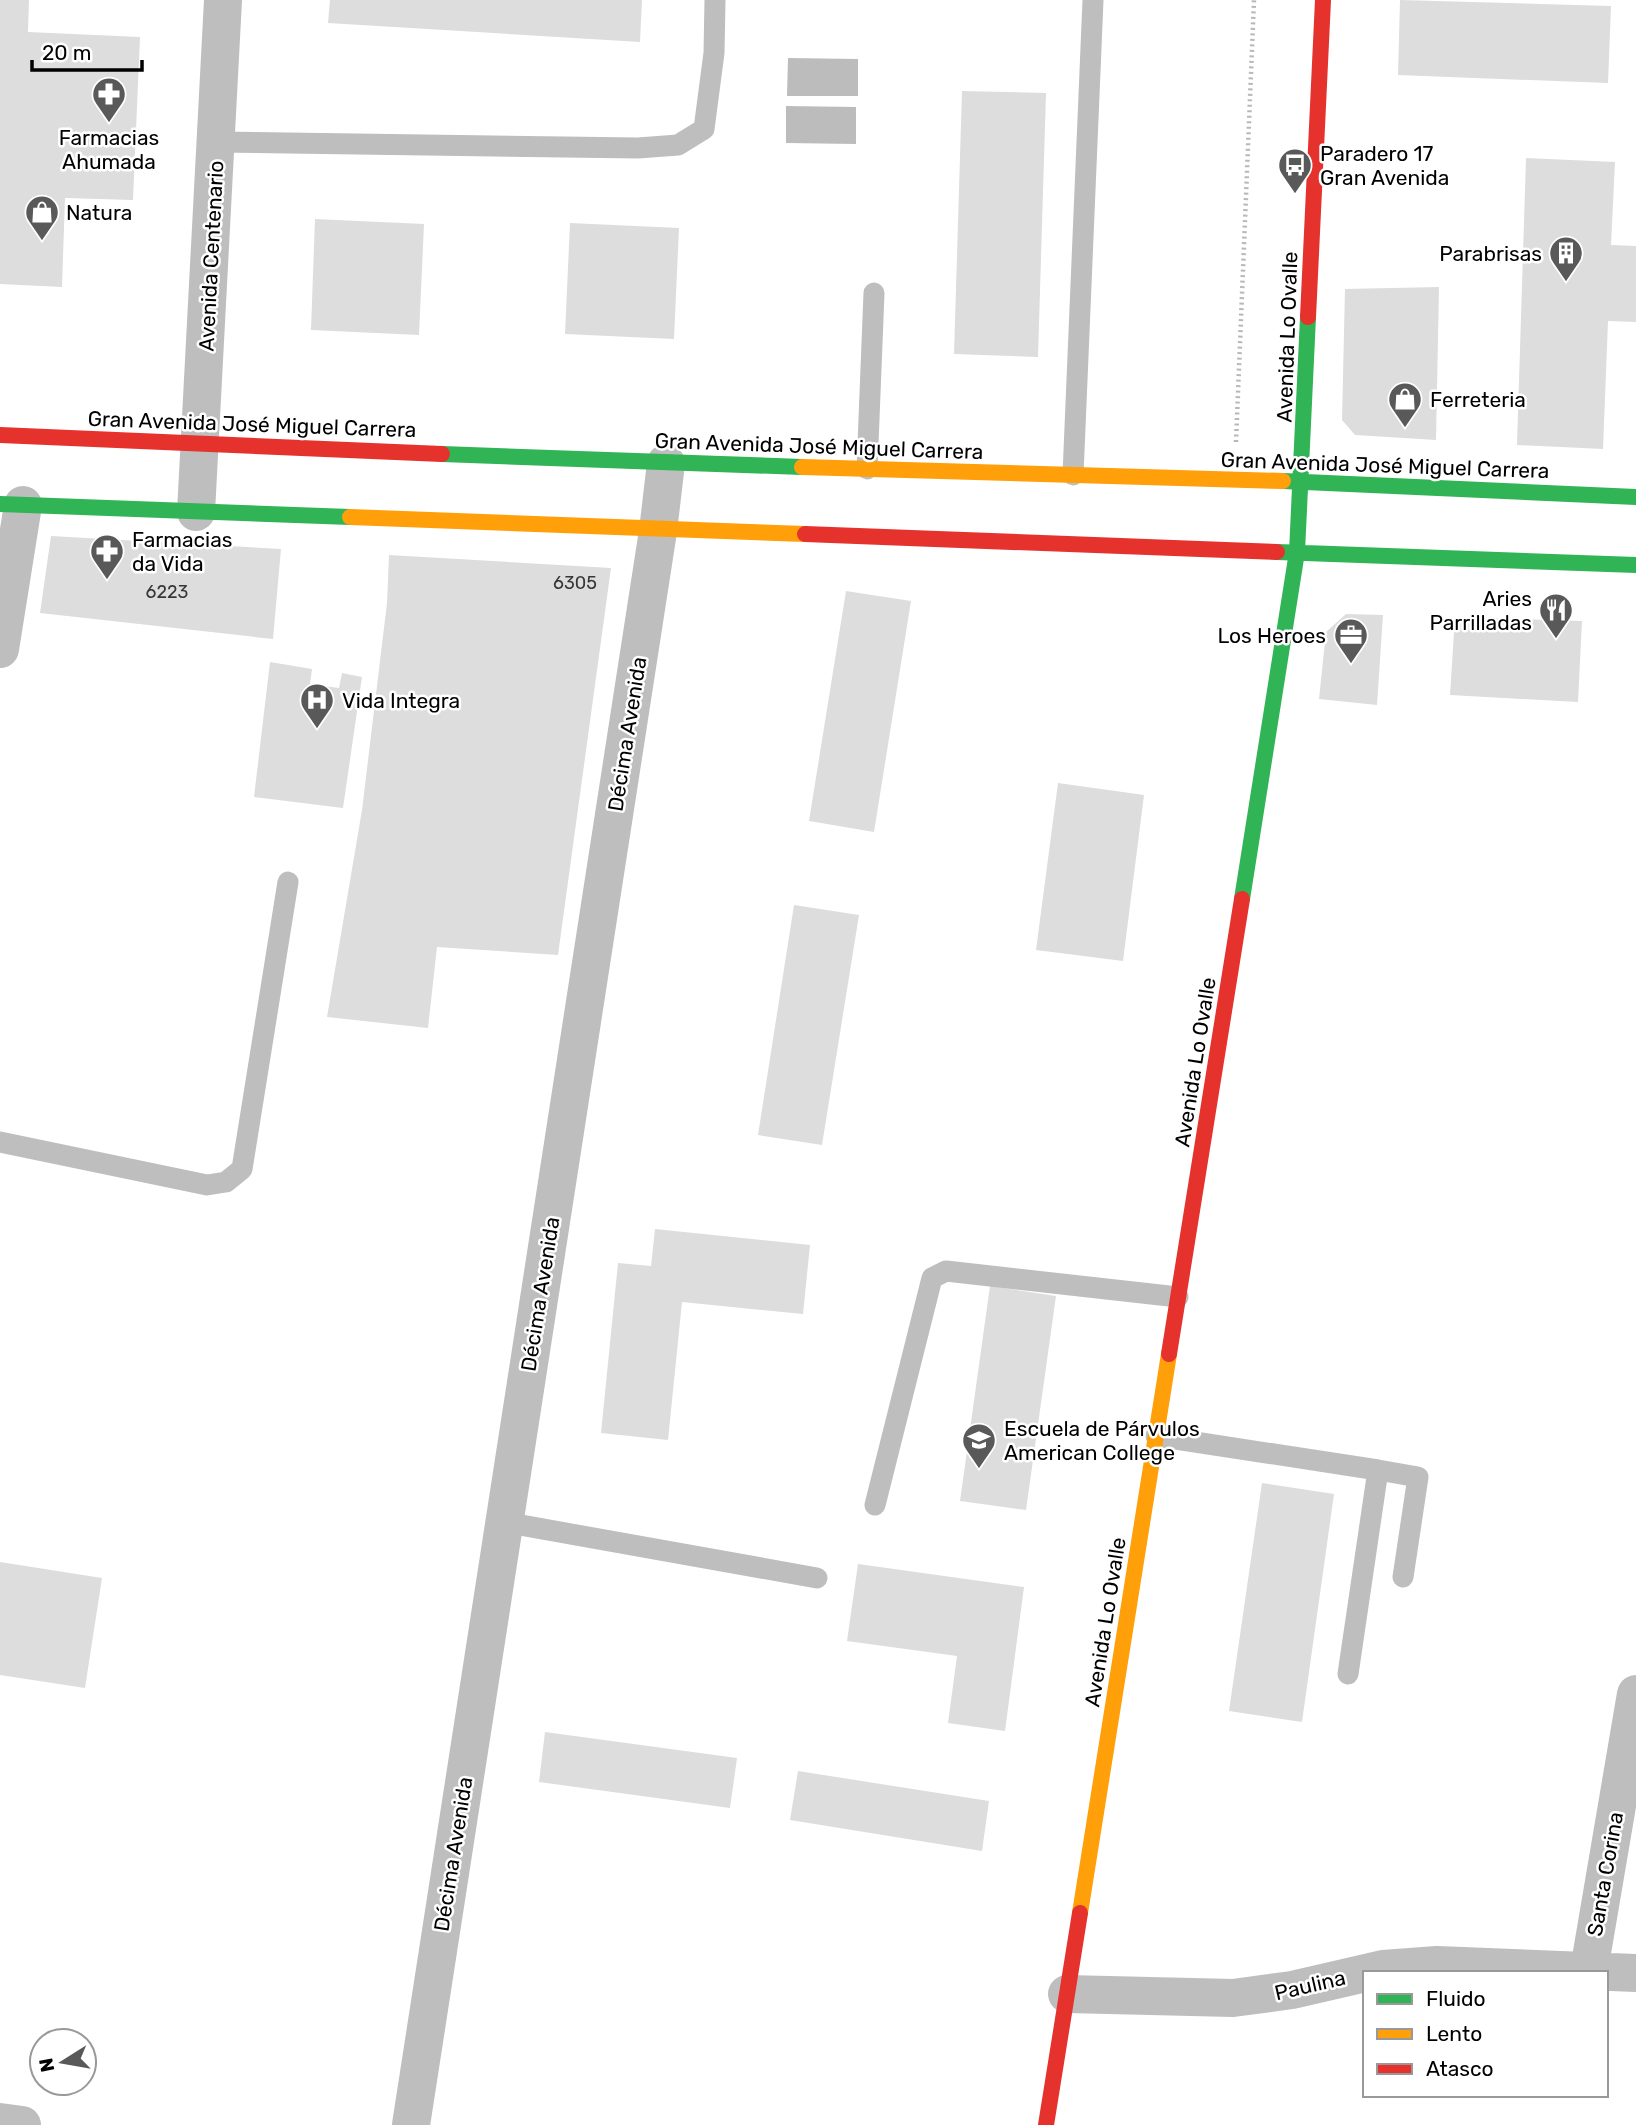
<svg xmlns="http://www.w3.org/2000/svg" width="1636" height="2125" viewBox="0 0 1636 2125" font-family="Rubik,sans-serif">
	<rect width="100%" height="100%" fill="#fff"/>
	<!-- water -->
	<path fill="#bcbcbc" d="M 788,58 L 858,59 L 858,96 L 787,96 Z
		M 786,106 L 856,107 L 856,144 L 786,143 Z"/>
	<!-- building -->
	<path fill="#ddd" d="M 0,0 L 29,0 L 28,32 L 140,37 L 133,200 L 65,198 L 62,287 L 0,284 Z
		M 330,0 L 642,0 L 640,42 L 328,23 Z
		M 1400,0 L 1611,6 L 1608,83 L 1398,75 Z
		M 962,91 L 1046,93 L 1038,357 L 954,354 Z
		M 1526,158 L 1615,162 L 1611,245 L 1636,246 L 1636,322 L 1608,321 L 1603,449 L 1517,445 Z
		M 315,219 L 424,224 L 419,335 L 311,330 Z
		M 570,223 L 679,228 L 674,339 L 565,334 Z
		M 1439,287 L 1436,440 L 1355,435 L 1342,420 L 1345,289 Z
		M 51,536 L 281,549 L 273,639 L 40,613 Z
		M 389,555 L 611,568 L 558,955 L 437,947 L 428,1028 L 327,1017 L 362,810 L 387,603 Z
		M 846,591 L 911,601 L 874,832 L 809,821 Z
		M 1346,614 L 1383,615 L 1377,705 L 1319,699 L 1326,632 Z
		M 1455,617 L 1582,621 L 1578,702 L 1450,695 Z
		M 270,662 L 312,669 L 310,684 L 339,688 L 342,673 L 362,677 L 343,808 L 254,797 Z
		M 1058,783 L 1144,795 L 1123,961 L 1036,950 Z
		M 794,905 L 859,915 L 822,1145 L 758,1135 Z
		M 655,1229 L 810,1245 L 803,1314 L 682,1302 L 668,1440 L 601,1433 L 618,1263 L 651,1266 Z
		M 990,1286 L 1056,1296 L 1026,1510 L 960,1501 Z
		M 1262,1483 L 1334,1494 L 1302,1722 L 1229,1711 Z
		M 0,1562 L 102,1578 L 85,1688 L 0,1675 Z
		M 858,1564 L 1024,1587 L 1005,1731 L 948,1723 L 957,1656 L 847,1641 Z
		M 545,1732 L 737,1758 L 730,1808 L 539,1782 Z
		M 798,1771 L 989,1801 L 982,1851 L 790,1820 Z"/>
	<g fill="none" stroke-linecap="round" stroke-linejoin="round">
		<!-- path -->
		<path stroke="#b8b8b8" stroke-width="4.5" stroke-dasharray="2 3.5" stroke-linecap="butt" d="M 1236,442 L 1254,0"/>
		<!-- lane -->
		<path stroke="#bebebe" stroke-width="21" d="M 216,142 L 638,148 L 678,145 L 704,129 L 714,53 L 715,0
			M 867,469 L 874,293
			M 1073,475 L 1093,0
			M 0,1142 L 207,1185 L 226,1182 L 242,1169 L 288,882
			M 1156,1436 L 1378,1470 L 1348,1674
			M 1378,1470 L 1418,1477 L 1403,1577
			M 875,1505 L 932,1278 L 946,1271 L 1178,1297
			M 504,1522 L 817,1578"/>
		<!-- street -->
		<path stroke="#bebebe" stroke-width="38" d="M 196,512 L 223,0
			M 0,649 L 23,505
			M 1589,1970 L 1636,1694
			M 1067,1994 L 1233,1998 L 1292,1990 L 1383,1969 L 1437,1965 L 1636,1973
			M 0,2122 L 22,2125
			M 411,2125 L 658,531 L 666,463"/>
		<!-- fast -->
		<path stroke="#30b455" stroke-width="16" d="M 442,454 L 802,467
			M 1283,481 L 1636,497
			M 0,504 L 350,517
			M 1277,552 L 1636,565
			M 1242,899 L 1297,552 L 1308,317"/>
		<!-- slow -->
		<path stroke="#ff9f0a" stroke-width="16" d="M 802,467 L 1283,481
			M 350,517 L 805,534
			M 1080,1913 L 1169,1354"/>
		<!-- jam -->
		<path stroke="#e5322d" stroke-width="16" d="M 1308,317 L 1323,0
			M 0,435 L 442,454
			M 805,534 L 1277,552
			M 1169,1354 L 1242,899
			M 1046,2125 L 1080,1913"/>
	</g>
	<!-- icons -->
	<defs>
		<g id="pharmacy-pin" transform="scale(1.75)"><path d="M0 17L-7.5 6A9.5 9.5 0 1 1 7.5 6Z" fill="#595959" stroke="#fff"/><path d="M-2-6h4v4h4v4h-4v4h-4v-4h-4v-4h4Z" fill="#fff"/></g>
		<g id="bus-pin" transform="scale(1.75)"><path d="M0 17L-7.5 6A9.5 9.5 0 1 1 7.5 6Z" fill="#595959" stroke="#fff"/><path d="M-5-6H5V4H4V6H2V4H-2V6H-4V4H-5ZM-3.5-4V0h7V-4ZM-3.5 1.2v1.5H-2V1.2ZM2 1.2v1.5H3.5V1.2Z" fill="#fff"/></g>
		<g id="shop-pin" transform="scale(1.75)"><path d="M0 17L-7.5 6A9.5 9.5 0 1 1 7.5 6Z" fill="#595959" stroke="#fff"/><path d="M-5-2.5h2.3a2.7 3.5 0 0 1 5.4 0H5L5.5 6h-11ZM-1.5-2.5h3a1.5 2.3 0 0 0-3 0Z" fill="#fff"/></g>
		<g id="building-pin" transform="scale(1.75)"><path d="M0 17L-7.5 6A9.5 9.5 0 1 1 7.5 6Z" fill="#595959" stroke="#fff"/><path d="M-4-6H4V6H1V3H-1V6H-4ZM-2.5-4.3h1.7v1.8h-1.7ZM.8-4.3h1.7v1.8H.8ZM-2.5-1h1.7V.8h-1.7ZM.8-1h1.7V.8H.8Z" fill="#fff"/></g>
		<g id="restaurant-pin" transform="scale(1.75)"><path d="M0 17L-7.5 6A9.5 9.5 0 1 1 7.5 6Z" fill="#595959" stroke="#fff"/><path d="M-5-6h1v4h1v-4h1v4h1v-4h1v5L-1.5 .5V6h-2V.5L-5-1ZM5-6V6H3V1.5H1.5Q1.5-4 5-6Z" fill="#fff"/></g>
		<g id="office-pin" transform="scale(1.75)"><path d="M0 17L-7.5 6A9.5 9.5 0 1 1 7.5 6Z" fill="#595959" stroke="#fff"/><path d="M-6-3h4V-5.5h4V-3h4V5H-6ZM-1-4.5V-3h2v-1.5ZM-6 0V1H6V0Z" fill="#fff"/></g>
		<g id="hospital-pin" transform="scale(1.75)"><path d="M0 17L-7.5 6A9.5 9.5 0 1 1 7.5 6Z" fill="#595959" stroke="#fff"/><path d="M-5-5h3v3.5h4V-5h3V5h-3V1.5h-4V5h-3Z" fill="#fff"/></g>
		<g id="school-pin" transform="scale(1.75)"><path d="M0 17L-7.5 6A9.5 9.5 0 1 1 7.5 6Z" fill="#595959" stroke="#fff"/><path d="M0-5L7-2L0 1L-7-2ZM-4 1L0 2.5L4 1V4Q0 6-4 4Z" fill="#fff"/></g>
	</defs>
	<g fill-rule="evenodd">
		<use href="#pharmacy-pin" x="109" y="94"/>
		<use href="#bus-pin" x="1295" y="165"/>
		<use href="#shop-pin" x="42" y="212"/>
		<use href="#building-pin" x="1566" y="253"/>
		<use href="#shop-pin" x="1405" y="399"/>
		<use href="#pharmacy-pin" x="107" y="551"/>
		<use href="#restaurant-pin" x="1556" y="610"/>
		<use href="#office-pin" x="1351" y="635"/>
		<use href="#hospital-pin" x="317" y="700"/>
		<use href="#school-pin" x="979" y="1440"/>
	</g>
	<g text-anchor="middle" dominant-baseline="central" stroke-width="5" stroke-linejoin="round" paint-order="stroke">
		<!-- number labels -->
		<g font-size="18" fill="#373737">
			<text x="575" y="583">6305</text>
			<text x="167" y="592">6223</text>
		</g>
		<!-- poi labels -->
		<g font-size="21" fill="#000" stroke="#fff" text-anchor="start">
			<text x="109" y="137" text-anchor="middle">Farmacias<tspan x="109" dy="24">Ahumada</tspan></text>
			<text x="1320" y="153">Paradero 17<tspan x="1320" dy="24">Gran Avenida</tspan></text>
			<text x="66" y="212">Natura</text>
			<text x="1542" y="253" text-anchor="end">Parabrisas</text>
			<text x="1430" y="399">Ferreteria</text>
			<text x="132" y="539">Farmacias<tspan x="132" dy="24">da Vida</tspan></text>
			<text x="1532" y="598" text-anchor="end">Aries<tspan x="1532" dy="24">Parrilladas</tspan></text>
			<text x="1326" y="635" text-anchor="end">Los Heroes</text>
			<text x="342" y="700">Vida Integra</text>
			<text x="1004" y="1428">Escuela de Párvulos<tspan x="1004" dy="24">American College</tspan></text>
		</g>
		<!-- street labels -->
		<g font-size="21" fill="#000" stroke="#fff">
			<text transform="translate(211 256) rotate(-87)">Avenida Centenario</text>
			<text transform="translate(1287 337) rotate(-88)">Avenida Lo Ovalle</text>
			<text transform="translate(252 424) rotate(2)">Gran Avenida José Miguel Carrera</text>
			<text transform="translate(819 446) rotate(2)">Gran Avenida José Miguel Carrera</text>
			<text transform="translate(1385 465) rotate(2)">Gran Avenida José Miguel Carrera</text>
			<text transform="translate(627 734) rotate(-81)">Décima Avenida</text>
			<text transform="translate(1195 1062) rotate(-81)">Avenida Lo Ovalle</text>
			<text transform="translate(540 1294) rotate(-81)">Décima Avenida</text>
			<text transform="translate(1105 1622) rotate(-81)">Avenida Lo Ovalle</text>
			<text transform="translate(453 1854) rotate(-81)">Décima Avenida</text>
			<text transform="translate(1605 1874) rotate(-80)">Santa Corina</text>
			<text transform="translate(1310 1985) rotate(-13)">Paulina</text>
		</g>
	</g>
	<!-- legend -->
	<rect x="1363" y="1971" width="245" height="126" fill="#ffffff" stroke="#999999" stroke-width="2"/>
	<rect x="1377" y="1994" width="35" height="10" fill="#30b455" stroke="#999999" stroke-width="2"/>
	<text x="1426" y="2006" font-size="21" fill="#000000">Fluido</text>
	<rect x="1377" y="2029" width="35" height="10" fill="#ff9f0a" stroke="#999999" stroke-width="2"/>
	<text x="1426" y="2041" font-size="21" fill="#000000">Lento</text>
	<rect x="1377" y="2064" width="35" height="10" fill="#e5322d" stroke="#999999" stroke-width="2"/>
	<text x="1426" y="2076" font-size="21" fill="#000000">Atasco</text>
	<!-- north arrow -->
	<g transform="translate(63 2062) rotate(259)"><circle r="33" fill="#ffffff" stroke="#999999" stroke-width="2"/>
	<path d="M0-5L12 26L0 18L-12 26Z" fill="#595959"/>
	<text y="-10" font-size="19" font-weight="bold" text-anchor="middle" fill="#000000">N</text>
	</g>
	<!-- scale -->
	<path d="M32 60v10h110v-10" fill="none" stroke="#000000" stroke-width="3.5"/>
	<text x="42" y="60" font-size="21" fill="#000000" stroke="#ffffff" stroke-width="5" paint-order="stroke">20 m</text>
</svg>
